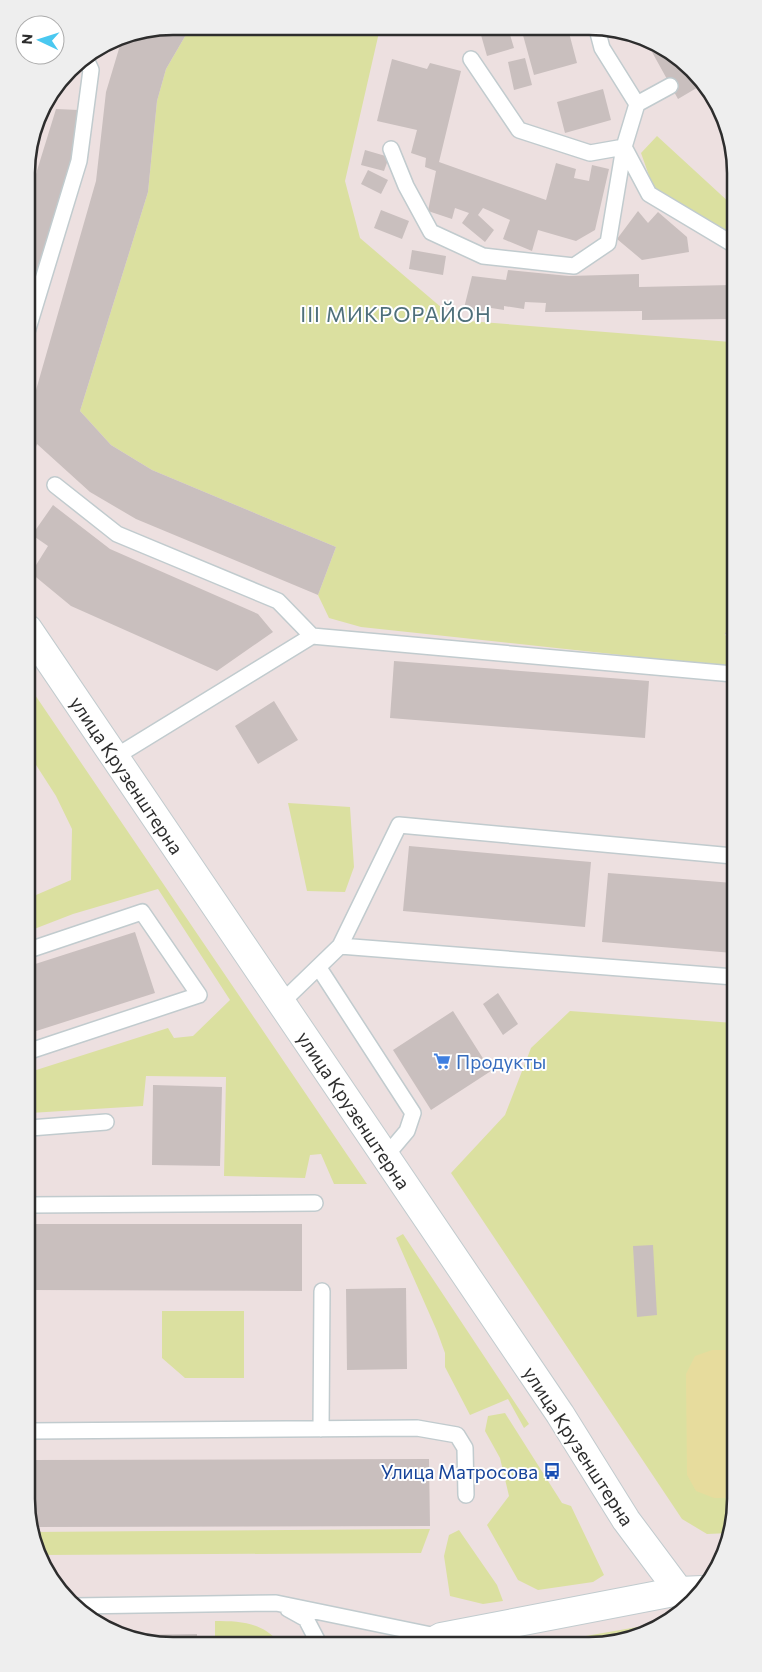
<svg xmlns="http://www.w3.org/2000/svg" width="762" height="1672" viewBox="0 0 762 1672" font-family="Commissioner,sans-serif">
	<rect width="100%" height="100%" fill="#ede0e0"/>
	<!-- green -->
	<path fill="#dbe0a0" d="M 191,26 L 380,28 L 345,181 L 360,238 L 456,320 L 731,342 L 732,630 L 725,634 L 732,648 L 732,667 L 361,627 L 329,618 L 318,595 L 336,547 L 152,470 L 111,445 L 80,411 L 148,192 L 157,101 L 166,69 Z
		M 657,136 L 731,204 L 731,234 L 653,187 L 641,153 Z
		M 31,689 L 367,1184 L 334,1184 L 321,1154 L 310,1155 L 305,1178 L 224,1176 L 226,1077 L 146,1076 L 143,1106 L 30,1113 L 30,1072 L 168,1028 L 174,1038 L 193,1036 L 230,1000 L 158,889 L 73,914 L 29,931 L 29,898 L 71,880 L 72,829 L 56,796 L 29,754 L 28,690 Z
		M 288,803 L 350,807 L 354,867 L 345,892 L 307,891 Z
		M 570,1011 L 734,1023 L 735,1508 L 730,1533 L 707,1534 L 682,1519 L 451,1173 L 505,1115 L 531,1048 Z
		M 403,1234 L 529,1424 L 524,1428 L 508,1399 L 470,1415 L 445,1367 L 445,1353 L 437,1331 L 396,1238 Z
		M 162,1311 L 244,1311 L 244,1378 L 185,1378 L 162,1358 Z
		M 505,1413 L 562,1503 L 571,1506 L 604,1575 L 593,1582 L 538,1590 L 518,1580 L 487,1525 L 509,1496 L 500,1458 L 485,1431 L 488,1416 Z
		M 430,1529 L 421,1553 L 43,1555 L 31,1537 L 31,1532 Z
		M 459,1530 L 497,1585 L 503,1601 L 483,1604 L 450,1596 L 444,1556 L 449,1535 Z
		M 215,1621 C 240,1621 261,1622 279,1642 L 224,1643 L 223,1639 L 215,1639 Z
		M 643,1626 L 644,1633 L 627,1641 L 579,1641 L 580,1637 Z"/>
	<!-- pitch -->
	<path fill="#e7dc9d" d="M 712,1350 L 735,1350 L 735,1498 L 714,1498 L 696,1491 L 687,1475 L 686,1374 L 695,1356 Z"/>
	<!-- building -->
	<path fill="#c9bfbe" d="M 173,26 L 191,26 L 166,69 L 157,101 L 148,192 L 80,411 L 111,445 L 152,470 L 336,547 L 318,595 L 136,519 L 90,492 L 37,444 L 31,461 L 28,460 L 27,396 L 34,397 L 96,181 L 106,92 L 121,42 L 125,36 Z
		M 479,28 L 508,28 L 514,48 L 487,56 Z
		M 521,28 L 568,29 L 577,63 L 534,75 Z
		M 657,49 L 686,63 L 700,86 L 678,99 L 652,52 Z
		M 525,58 L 532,85 L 514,90 L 508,62 Z
		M 392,59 L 427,69 L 430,63 L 461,71 L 439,162 L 546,200 L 556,163 L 576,169 L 574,178 L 589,181 L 592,165 L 609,169 L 595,230 L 576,241 L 538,230 L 532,251 L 503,239 L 510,220 L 483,208 L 478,215 L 494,230 L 485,242 L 462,223 L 469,213 L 455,208 L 452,219 L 428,211 L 436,171 L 425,167 L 426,158 L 411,153 L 417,130 L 377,121 Z
		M 603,89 L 611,120 L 565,133 L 557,102 Z
		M 56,109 L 79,110 L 75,167 L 27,321 L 27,203 Z
		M 365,150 L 389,157 L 384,171 L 361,165 Z
		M 368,170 L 388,180 L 381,194 L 361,184 Z
		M 381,210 L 409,221 L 402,239 L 374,228 Z
		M 638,211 L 648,223 L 658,212 L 687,237 L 689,252 L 642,260 L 617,239 Z
		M 412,250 L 446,256 L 443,275 L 409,269 Z
		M 508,270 L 569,276 L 639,274 L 639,287 L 731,285 L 731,319 L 642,320 L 642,311 L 545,312 L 546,303 L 525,302 L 524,309 L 504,306 L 504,310 L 485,307 L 483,313 L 464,308 L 472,276 L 506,280 Z
		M 53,505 L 110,549 L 258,614 L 273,632 L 217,671 L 71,606 L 31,573 L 48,546 L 32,535 Z
		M 732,630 L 732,648 L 725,633 Z
		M 394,661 L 649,681 L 645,738 L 390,718 Z
		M 274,701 L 298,740 L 258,764 L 235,726 Z
		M 409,846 L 591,862 L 585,927 L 403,911 Z
		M 608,873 L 733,883 L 733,953 L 602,942 Z
		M 135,932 L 155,993 L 30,1033 L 29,966 Z
		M 498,993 L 518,1024 L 503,1035 L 483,1004 Z
		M 453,1011 L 491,1071 L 431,1110 L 393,1050 Z
		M 153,1085 L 222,1087 L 220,1166 L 152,1165 Z
		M 30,1224 L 302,1224 L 302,1291 L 30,1290 Z
		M 653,1245 L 657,1315 L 637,1317 L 633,1246 Z
		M 406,1288 L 407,1369 L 347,1370 L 346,1289 Z
		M 429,1459 L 430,1526 L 31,1527 L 31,1460 Z
		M 197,1634 L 197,1643 L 145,1643 L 130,1635 Z"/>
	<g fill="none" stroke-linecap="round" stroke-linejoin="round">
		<!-- lane casing -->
		<g stroke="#c1cbce" stroke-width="18">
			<path id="lane" d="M 597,29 L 602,48 L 637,104 L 624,147 L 649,194 L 731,243
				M 637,104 L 670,86
				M 391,149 L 406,186 L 431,232 L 483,256 L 574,266 L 608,243 L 624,147 L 590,153 L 519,130 L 471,59
				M 27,332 L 79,161 L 91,70 L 85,57
				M 55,485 L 117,534 L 278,601 L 312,636
				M 115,757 L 312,636 L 733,674
				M 340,946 L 734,977
				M 29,950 L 142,912 L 199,995 L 30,1051
				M 319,968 L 413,1113 L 407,1131 L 385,1157
				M 281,1003 L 340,946 L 399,825 L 733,856
				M 30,1128 L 106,1122
				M 30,1205 L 315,1203
				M 321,1429 L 322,1291
				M 31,1431 L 417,1428 L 457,1435 L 465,1448 L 466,1495
				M 679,1591 L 682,1611
				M 74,1606 L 276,1603 L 441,1637
				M 288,1609 L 306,1619 L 318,1642"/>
		</g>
		<!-- street casing -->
		<g stroke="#c1cbce" stroke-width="30">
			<path id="street" d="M 432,1642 L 441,1637 L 679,1591"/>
		</g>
		<!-- secondary casing -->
		<g stroke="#c1cbce" stroke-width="30">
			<path id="secondary" d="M 28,629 L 560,1414 L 626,1520 L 679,1591 L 703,1590"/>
		</g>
		<!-- lane -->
		<use href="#lane" stroke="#fff" stroke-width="15"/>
		<!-- street -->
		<use href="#street" stroke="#fff" stroke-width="28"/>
		<!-- secondary -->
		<use href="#secondary" stroke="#fff" stroke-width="28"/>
	</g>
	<!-- icons -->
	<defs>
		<g id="supermarket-bare" transform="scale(1.35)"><path d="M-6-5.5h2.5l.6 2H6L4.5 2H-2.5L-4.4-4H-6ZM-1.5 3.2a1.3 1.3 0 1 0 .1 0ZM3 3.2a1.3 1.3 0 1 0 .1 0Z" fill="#3f7fe0" stroke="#fff" stroke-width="2.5" paint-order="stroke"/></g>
		<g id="bus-bare" transform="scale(1.35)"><path d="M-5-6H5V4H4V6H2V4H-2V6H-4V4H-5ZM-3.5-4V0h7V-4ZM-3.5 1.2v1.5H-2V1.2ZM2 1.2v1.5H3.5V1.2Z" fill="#1a4fb4" stroke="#fff" stroke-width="2.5" paint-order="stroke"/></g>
	</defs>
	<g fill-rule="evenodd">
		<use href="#supermarket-bare" x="442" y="1061"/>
		<use href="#bus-bare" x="552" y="1471"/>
	</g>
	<g text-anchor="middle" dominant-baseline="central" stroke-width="4" stroke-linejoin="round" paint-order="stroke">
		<!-- street labels -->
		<g font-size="19" fill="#2d2d2d" stroke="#fff">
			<text transform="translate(127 775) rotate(56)">улица Крузенштерна</text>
			<text transform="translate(354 1110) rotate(56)">улица Крузенштерна</text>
			<text transform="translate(579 1446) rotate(57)">улица Крузенштерна</text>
		</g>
		<!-- shop labels -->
		<g font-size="19" fill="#366cbe" stroke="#fff" text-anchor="start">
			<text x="456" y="1061">Продукты</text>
		</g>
		<!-- transit labels -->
		<g font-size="19" fill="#164399" stroke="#fff" text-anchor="end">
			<text x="538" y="1471">Улица Матросова</text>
		</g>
		<!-- quarter labels -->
		<g font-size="21" letter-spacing="1" fill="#4f707b" stroke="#fff">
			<text x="396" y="313">III МИКРОРАЙОН</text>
		</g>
	</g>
	<!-- crop -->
	<path d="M0 0H762V1672H0ZM173 35H589A138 138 0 0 1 727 173V1499A138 138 0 0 1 589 1637H173A138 138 0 0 1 35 1499V173A138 138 0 0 1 173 35Z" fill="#eee" fill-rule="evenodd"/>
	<path fill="none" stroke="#2d2d2d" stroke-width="2.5" d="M173 35H589A138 138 0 0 1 727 173V1499A138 138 0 0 1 589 1637H173A138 138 0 0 1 35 1499V173A138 138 0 0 1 173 35Z"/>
	<!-- north arrow -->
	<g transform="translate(40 40) rotate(274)"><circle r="24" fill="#ffffff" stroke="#ababab"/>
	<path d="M0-4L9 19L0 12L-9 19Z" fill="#4ac8f0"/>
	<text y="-8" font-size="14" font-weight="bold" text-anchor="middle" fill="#2d2d2d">N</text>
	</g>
</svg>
